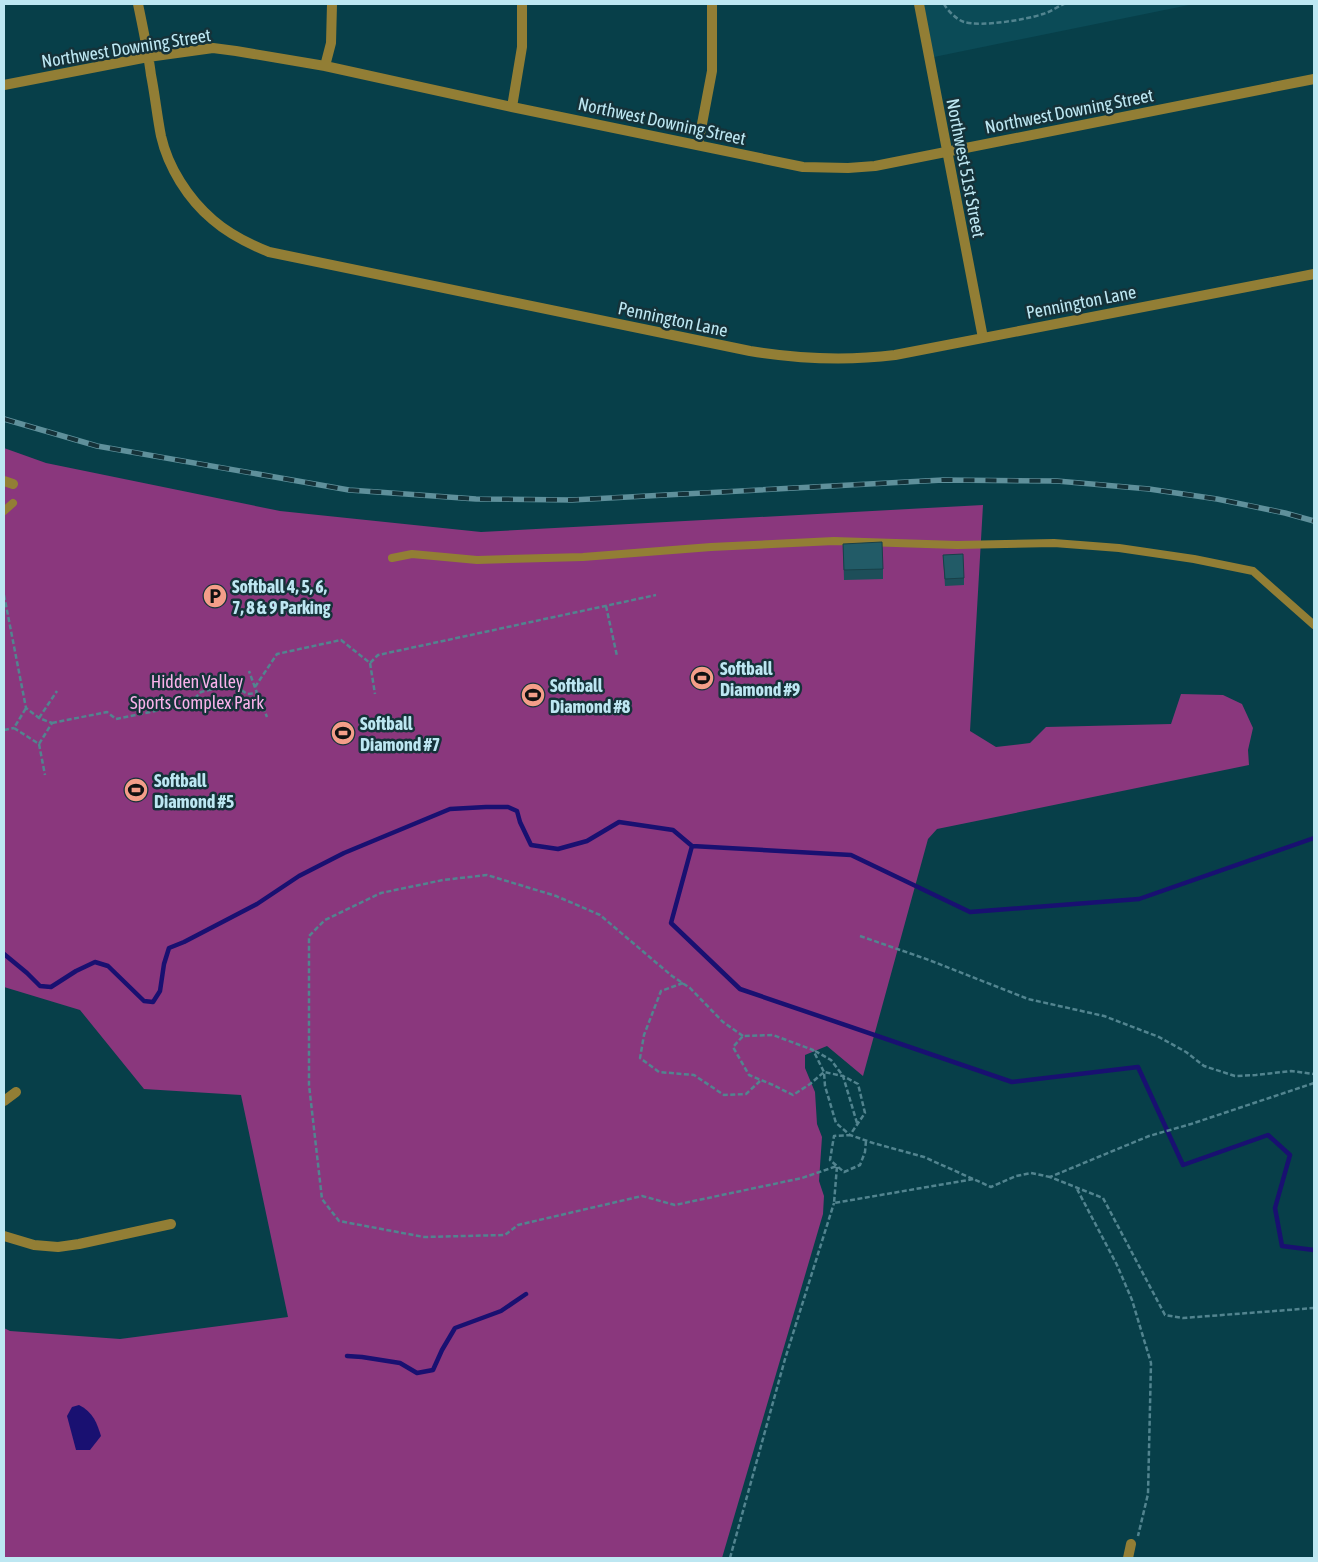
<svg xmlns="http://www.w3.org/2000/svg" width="1318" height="1562" viewBox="0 0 1318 1562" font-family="'Asap Condensed',sans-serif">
	<rect width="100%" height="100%" fill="#073f49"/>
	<!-- built -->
	<path fill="#0b4b57" d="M 919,4 L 1194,4 L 929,58 Z"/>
	<!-- green -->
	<path fill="#8a377d" d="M 4,448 L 46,463 L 280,511 L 481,532 L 983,505 L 970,731 L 996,747 L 1030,743 L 1046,727 L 1171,724 L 1181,694 L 1223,695 L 1242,704 L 1253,728 L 1248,750 L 1249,765 L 937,829 L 928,839 L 863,1076 L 827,1046 L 805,1055 L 805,1068 L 815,1092 L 817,1124 L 822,1137 L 819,1181 L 824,1196 L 823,1214 L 722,1558 L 4,1558 L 4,1328 L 10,1331 L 120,1339 L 288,1317 L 241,1095 L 144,1089 L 80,1010 L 4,987 Z"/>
	<!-- water -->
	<path fill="#191071" d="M 79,1405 C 93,1412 97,1423 101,1436 L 90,1450 L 76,1450 L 67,1416 L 72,1407 Z"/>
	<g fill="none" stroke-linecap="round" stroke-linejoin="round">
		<!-- stream -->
		<path stroke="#191071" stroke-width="4.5" d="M 692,846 L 851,855 L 970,912 L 1139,899 L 1314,838
			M 4,954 L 27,973 L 40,986 L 51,987 L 76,971 L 95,962 L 108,966 L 144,1001 L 153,1002 L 160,991 L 164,964 L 169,948 L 184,942 L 257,904 L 299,876 L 344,853 L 450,809 L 486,807 L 508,807 L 517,811 L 520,822 L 531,845 L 558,849 L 587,841 L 619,822 L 673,830 L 692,846 L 671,923 L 740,989 L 1012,1082 L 1138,1067 L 1183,1165 L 1268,1135 L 1290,1155 L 1275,1208 L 1282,1246 L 1314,1250
			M 347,1356 L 362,1357 L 400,1363 L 417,1373 L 433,1370 L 442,1350 L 455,1328 L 501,1311 L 526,1294"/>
		<!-- path -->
		<path stroke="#52848f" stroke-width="2.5" stroke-dasharray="5 2.5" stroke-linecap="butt" d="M 944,4 C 947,10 957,20 964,22 C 981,27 1025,20 1043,14 C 1050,12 1057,7 1064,4
			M 4,595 L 26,708 L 39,718 L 52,723 L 39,744 L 14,728 L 26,708
			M 606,606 L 617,656
			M 370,663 L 375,694
			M 255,687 L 277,654 L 341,640 L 370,663 L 378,655 L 656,595
			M 257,693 L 267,717
			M 39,718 L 57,691
			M 52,723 L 107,712 L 116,719 L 189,704 L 201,692 L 233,684 L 247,694 L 257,693 L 249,671
			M 4,730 L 14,728
			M 39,744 L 45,775
			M 860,936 L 929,960 L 1028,999 L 1104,1016 L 1159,1037 L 1186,1052 L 1204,1066 L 1235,1076 L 1256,1075 L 1291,1071 L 1314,1074
			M 683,983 L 661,991 L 644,1035 L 640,1058 L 659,1072 L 694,1075 L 724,1095 L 746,1094 L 760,1081
			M 743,1036 L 723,1022 L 690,988 L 672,976 L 600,915 L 556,896 L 487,875 L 443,880 L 381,893 L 325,920 L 309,936 L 309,1085 L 322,1199 L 339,1221 L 424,1237 L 505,1235 L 518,1225 L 642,1196 L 675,1205 L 802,1178 L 837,1166 L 834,1203 L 974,1179
			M 815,1051 L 831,1060 L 843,1076 L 857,1123
			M 1314,1083 L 1191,1124 L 1149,1136 L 1050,1177 L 1103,1198 L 1165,1315 L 1183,1318 L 1314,1308
			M 866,1141 L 865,1152 L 860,1165 L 844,1172 L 830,1160 L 834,1136 L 850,1135 L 865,1113 L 858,1084 L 843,1076 L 824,1072 L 810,1084 L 793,1095 L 773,1085 L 749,1075 L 733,1047 L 743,1036 L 773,1035 L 813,1050 L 824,1072 L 825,1086 L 836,1123 L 850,1135 L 873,1143 L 924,1157 L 991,1187 L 1016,1176 L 1031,1173 L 1050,1177
			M 1077,1189 L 1117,1265 L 1132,1300 L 1151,1363 L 1148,1494 L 1138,1536
			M 730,1558 L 785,1359 L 834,1203"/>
		<!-- lane -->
		<path stroke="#927e35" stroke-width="8" d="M 4,511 L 13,503
			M 392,558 L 412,554 L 477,560 L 583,557 L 711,547 L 834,541 L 957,545 L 1054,543 L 1119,548 L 1194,559 L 1253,571 L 1314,625"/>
		<!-- street -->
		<path stroke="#927e35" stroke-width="10" d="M 138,4 C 143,28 148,51 151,75 C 155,95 157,116 161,136 C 168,167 188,199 213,220 C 229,234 249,244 269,252 L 750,351 C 799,359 846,361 895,355 L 1314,274
			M 919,4 L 983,338
			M 325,66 L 331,43 L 332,4
			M 4,85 L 148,57 L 213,48 L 236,51 L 325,66 L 512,107 L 803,167 L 848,168 L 875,166 L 1314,79
			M 512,107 L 522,47 L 522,4
			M 698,145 L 712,71 L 712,4
			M 4,481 L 13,484
			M 4,1101 L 16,1092
			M 4,1236 L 34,1245 L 58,1247 L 79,1244 L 171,1224
			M 1128,1558 L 1131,1544"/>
		<!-- rail casing -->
		<g stroke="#5f909b" stroke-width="5.5">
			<path id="rail" d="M 4,419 L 97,446 L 349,490 L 476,499 L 572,500 L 943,480 L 1057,481 L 1149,489 L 1217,499 L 1285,513 L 1314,521"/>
		</g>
		<!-- rail -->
		<use href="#rail" stroke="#153239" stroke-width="4" stroke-dasharray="11" stroke-linecap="butt"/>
	</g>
	<!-- wall -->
	<path fill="#1d4e59" d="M 843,544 L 883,569 L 883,579 L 844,580 Z
		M 943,555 L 964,578 L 964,585 L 945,586 Z"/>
	<!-- building -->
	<path fill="#225b67" stroke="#184048" d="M 882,542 L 883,569 L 844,570 L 843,544 Z
		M 963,554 L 964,578 L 945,579 L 943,555 Z"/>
	<!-- icons -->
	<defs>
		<g id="parking-disc" transform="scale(1.25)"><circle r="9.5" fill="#f49e89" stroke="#153239"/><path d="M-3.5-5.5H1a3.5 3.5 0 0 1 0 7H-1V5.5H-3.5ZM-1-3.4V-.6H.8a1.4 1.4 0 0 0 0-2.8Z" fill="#111"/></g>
		<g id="stadium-disc" transform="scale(1.25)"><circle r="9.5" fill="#f49e89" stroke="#153239"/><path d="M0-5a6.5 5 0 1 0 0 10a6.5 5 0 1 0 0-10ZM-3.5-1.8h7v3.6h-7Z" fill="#111"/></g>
	</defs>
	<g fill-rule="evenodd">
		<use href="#parking-disc" x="215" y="596"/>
		<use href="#stadium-disc" x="702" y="678"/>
		<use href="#stadium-disc" x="533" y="695"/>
		<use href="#stadium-disc" x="343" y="733"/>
		<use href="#stadium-disc" x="136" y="790"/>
	</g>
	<g text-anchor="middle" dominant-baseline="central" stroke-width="5" stroke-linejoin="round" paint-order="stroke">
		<!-- street labels -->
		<g font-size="18" fill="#bde7f2" stroke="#153239">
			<text transform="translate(126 48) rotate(-9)">Northwest Downing Street</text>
			<text transform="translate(1069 111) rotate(-11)">Northwest Downing Street</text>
			<text transform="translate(662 121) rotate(12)">Northwest Downing Street</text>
			<text transform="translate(966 168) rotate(79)">Northwest 51st Street</text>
			<text transform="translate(1081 302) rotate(-11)">Pennington Lane</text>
			<text transform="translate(673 319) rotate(12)">Pennington Lane</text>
		</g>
		<!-- poi labels -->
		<g font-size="18" font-weight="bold" fill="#bde7f2" stroke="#153239" text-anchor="start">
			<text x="232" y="586">Softball 4, 5, 6,<tspan x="232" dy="21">7, 8 &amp; 9 Parking</tspan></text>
			<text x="720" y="668">Softball<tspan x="720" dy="21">Diamond #9</tspan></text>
			<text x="550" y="685">Softball<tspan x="550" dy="21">Diamond #8</tspan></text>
			<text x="360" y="723">Softball<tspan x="360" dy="21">Diamond #7</tspan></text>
			<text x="154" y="780">Softball<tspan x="154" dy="21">Diamond #5</tspan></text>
		</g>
		<!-- park labels -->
		<g font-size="18" fill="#fab2eb" stroke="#153239">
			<text x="197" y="681">Hidden Valley<tspan x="197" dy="21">Sports Complex Park</tspan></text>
		</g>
	</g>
	<!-- border -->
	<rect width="1318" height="1562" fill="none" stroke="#bde7f2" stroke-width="10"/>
</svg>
